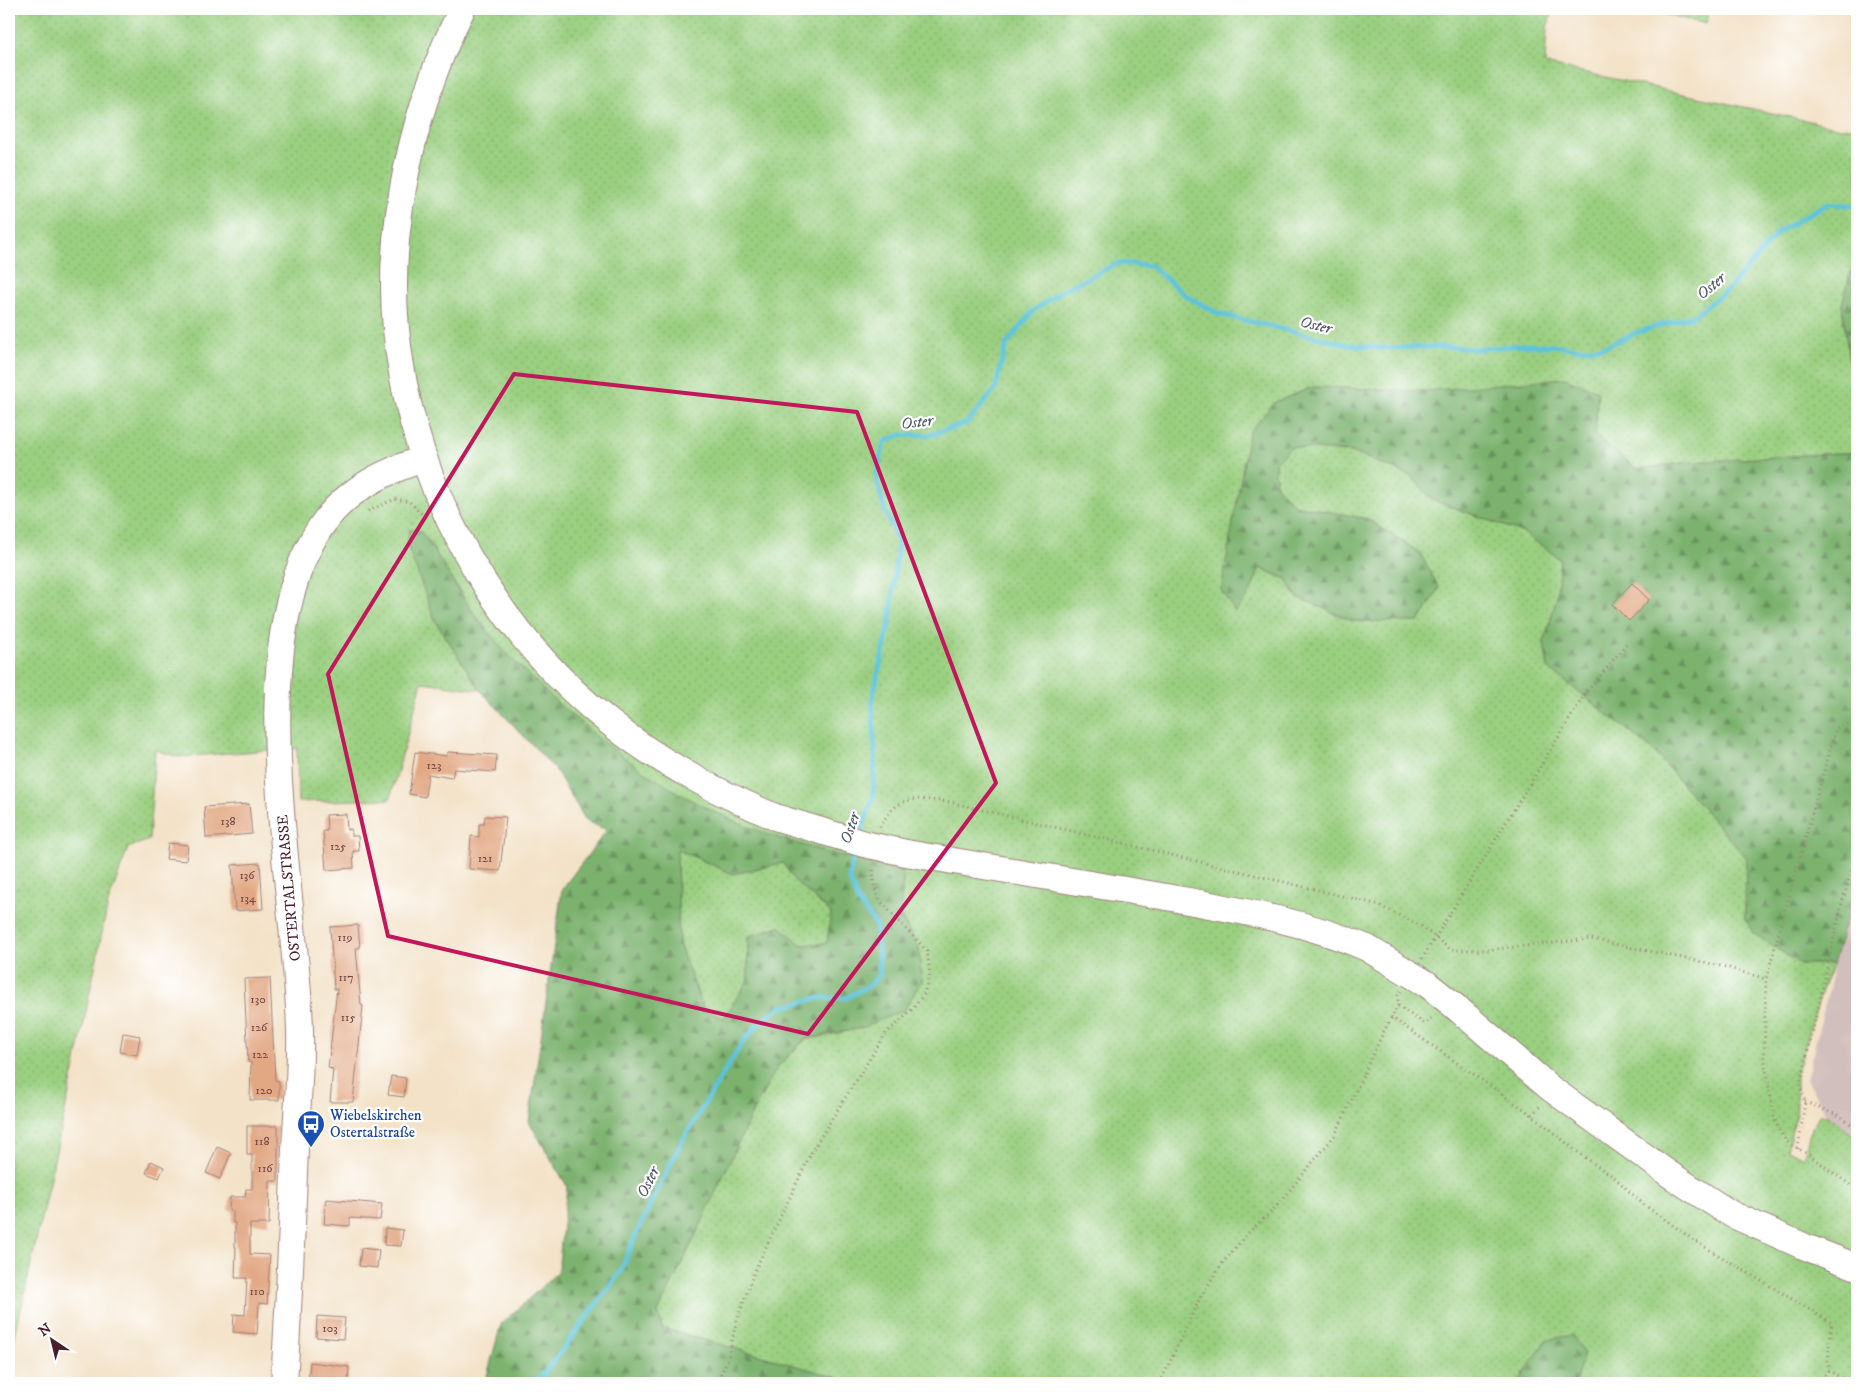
<svg xmlns="http://www.w3.org/2000/svg" width="1866" height="1392" viewBox="0 0 1866 1392" font-family="'IM FELL DW Pica',serif">
	<defs>
		<pattern id="green-dots" width="8" height="8" patternUnits="userSpaceOnUse" patternTransform="scale(1.25)"><rect width="8" height="8" fill="#9acf80"/><path d="M2 2h.1M6 6h.1" fill="none" stroke="#86b16f" stroke-width="1.8" stroke-linecap="round"/></pattern>
		<pattern id="forest-firs" width="22" height="20" patternUnits="userSpaceOnUse" patternTransform="scale(1.25)"><rect width="22" height="20" fill="#7bb26e"/><path d="M5 1l3.5 6h-7zM16 11l3.5 6h-7z" fill="#67905b"/></pattern>
	</defs>
	<rect width="100%" height="100%" fill="#fff"/>
	<filter id="ink" filterUnits="userSpaceOnUse"><feTurbulence type="fractalNoise" baseFrequency=".02" numOctaves="2"/><feDisplacementMap in="SourceGraphic" scale="10" xChannelSelector="R" yChannelSelector="G"/><feConvolveMatrix kernelMatrix="1 2 1 2 8 2 1 2 1" color-interpolation-filters="sRGB"/></filter>
	<filter id="wash" filterUnits="userSpaceOnUse"><feTurbulence type="fractalNoise" baseFrequency=".0096" numOctaves="4" result="noise"/><feDisplacementMap in="SourceGraphic" scale="20" xChannelSelector="R" yChannelSelector="G"/><feGaussianBlur stdDeviation="1.12" result="paint"/><feColorMatrix in="noise" values="0 0 0 0 0 0 0 0 0 0 0 0 0 0 0 0 0 1.4 0 .05"/><feComposite in="paint" operator="in"/></filter>
	<g filter="url(#wash)">
		<rect width="100%" height="100%" fill="#f3e2c8"/>
		<!-- industrial -->
		<path fill="#d1bfbd" d="M 1857,882 L 1857,1138 L 1827,1115 L 1806,1080 L 1830,985 L 1833,964 Z"/>
		<!-- green -->
		<path fill="url(#green-dots)" stroke="#727756" d="M 9,9 L 1554,9 L 1547,27 L 1545,64 L 1841,128 L 1855,126 L 1854,99 L 1857,97 L 1857,248 L 1842,305 L 1852,389 L 1857,395 L 1857,452 L 1692,462 L 1636,469 L 1595,435 L 1425,391 L 1313,387 L 1275,402 L 1249,595 L 1259,568 L 1286,579 L 1297,597 L 1353,621 L 1419,622 L 1439,589 L 1420,553 L 1368,519 L 1294,505 L 1276,486 L 1275,463 L 1291,447 L 1352,452 L 1411,476 L 1433,500 L 1524,533 L 1560,559 L 1557,597 L 1544,643 L 1548,668 L 1652,749 L 1746,858 L 1745,918 L 1800,964 L 1833,964 L 1823,987 L 1796,1076 L 1796,1115 L 1787,1150 L 1804,1158 L 1809,1135 L 1819,1115 L 1827,1115 L 1857,1138 L 1857,1383 L 1575,1383 L 1584,1353 L 1546,1340 L 1518,1383 L 843,1383 L 839,1378 L 662,1328 L 658,1312 L 754,1109 L 779,1065 L 805,1040 L 862,1028 L 919,949 L 900,915 L 903,871 C 849,858 795,846 743,825 C 665,793 595,741 535,682 C 520,667 504,652 491,635 C 467,605 448,573 428,540 L 435,620 L 480,690 L 422,682 L 390,799 L 298,802 L 297,748 L 178,757 L 155,750 L 149,840 L 128,848 L 108,903 L 75,1066 L 9,1363 Z
			M 1642,9 L 1710,9 L 1706,24 Z
			M 676,849 L 733,874 L 783,863 L 795,881 L 831,913 L 827,943 L 802,945 L 779,926 L 748,937 L 748,980 L 724,1018 L 704,1010 L 679,944 Z"/>
		<!-- forest -->
		<path fill="url(#forest-firs)" stroke="#62684c" fill-rule="evenodd" d="M 1857,248 L 1857,395 L 1853,389 L 1842,305 Z
			M 1565,378 L 1598,391 L 1595,435 L 1636,469 L 1692,462 L 1857,452 L 1857,882 L 1833,964 L 1800,964 L 1753,933 L 1745,918 L 1746,858 L 1652,749 L 1548,668 L 1544,643 L 1557,597 L 1560,559 L 1524,533 L 1433,500 L 1411,476 L 1352,452 L 1291,447 L 1275,463 L 1276,486 L 1294,505 L 1367,519 L 1420,553 L 1439,588 L 1419,622 L 1353,621 L 1297,597 L 1286,579 L 1260,568 L 1249,595 L 1235,612 L 1221,590 L 1249,432 L 1275,402 L 1313,387 L 1425,391 Z
			M 409,530 L 419,530 C 434,547 444,568 456,587 C 466,604 479,621 491,636 C 505,653 521,667 536,682 C 596,741 665,793 744,825 C 795,846 849,858 904,870 L 900,915 L 919,949 L 922,981 L 904,1010 L 862,1028 L 805,1039 L 779,1065 L 754,1109 L 694,1239 L 658,1312 L 662,1328 L 839,1378 L 843,1383 L 697,1383 L 684,1381 L 675,1383 L 485,1383 L 501,1324 L 558,1272 L 567,1186 L 529,1122 L 562,889 L 607,830 L 586,821 L 555,769 L 480,690 L 435,620 L 408,548 ZM 677,849 L 733,874 L 783,863 L 795,881 L 831,913 L 827,943 L 802,945 L 779,926 L 748,937 L 748,980 L 724,1018 L 704,1011 L 679,944 Z
			M 1572,1335 L 1584,1353 L 1575,1383 L 1518,1383 L 1546,1340 Z"/>
		<g fill="none" stroke-linecap="round" stroke-linejoin="round">
			<!-- stream -->
			<path stroke="#5cc3da" stroke-width="5" d="M 860,834 L 873,798 L 875,751 L 872,700 L 890,622 L 898,541 L 885,511 L 876,478 L 884,442 L 900,435 L 930,435 L 967,423 L 995,390 L 1006,345 L 1033,311 L 1062,291 L 1118,263 L 1151,266 L 1185,295 L 1219,314 L 1345,344 L 1378,348 L 1448,347 L 1477,349 L 1525,345 L 1560,346 L 1579,349 L 1604,347 L 1638,332 L 1693,316 L 1730,288 L 1778,232 L 1828,203 L 1857,206
				M 535,1383 L 552,1364 L 621,1271 L 636,1234 L 682,1141 L 742,1043 L 763,1019 L 779,1008 L 818,998 L 846,998 L 870,985 L 880,974 L 876,925 L 858,902 L 849,878 L 855,849"/>
		</g>
		<g id="blocks">
			<!-- building -->
			<path fill="#e2a783" d="M 1632,583 L 1649,600 L 1629,621 L 1612,604 Z
				M 415,752 L 447,756 L 448,752 L 497,755 L 495,772 L 454,769 L 452,778 L 428,774 L 425,797 L 409,794 Z
				M 249,804 L 252,834 L 206,838 L 204,807 Z
				M 346,814 L 347,830 L 351,829 L 352,836 L 358,836 L 359,851 L 353,851 L 354,868 L 326,870 L 323,831 L 327,831 L 326,815 Z
				M 485,816 L 506,817 L 500,871 L 469,869 L 471,836 L 479,837 L 479,824 L 484,824 Z
				M 168,843 L 188,845 L 186,861 L 166,859 Z
				M 260,863 L 263,909 L 235,911 L 232,865 Z
				M 358,925 L 360,948 L 356,948 L 361,1005 L 363,1006 L 353,1102 L 330,1102 L 333,1069 L 328,1068 L 337,989 L 334,989 L 330,927 Z
				M 270,978 L 275,1080 L 279,1081 L 279,1100 L 250,1100 L 251,1062 L 248,1062 L 244,979 Z
				M 123,1033 L 140,1036 L 137,1055 L 120,1052 Z
				M 391,1076 L 406,1078 L 404,1097 L 388,1095 Z
				M 247,1126 L 278,1126 L 278,1181 L 270,1181 L 269,1224 L 250,1224 L 250,1254 L 270,1255 L 267,1304 L 259,1303 L 257,1334 L 233,1332 L 234,1314 L 245,1315 L 247,1278 L 235,1278 L 236,1247 L 235,1247 L 235,1223 L 233,1223 L 233,1211 L 229,1210 L 230,1197 L 245,1197 L 246,1189 L 252,1189 L 252,1155 L 247,1155 Z
				M 217,1147 L 231,1153 L 220,1179 L 206,1173 Z
				M 151,1161 L 164,1167 L 159,1178 L 146,1173 Z
				M 326,1199 L 382,1204 L 380,1220 L 350,1218 L 350,1226 L 324,1224 Z
				M 385,1228 L 403,1230 L 401,1246 L 384,1245 Z
				M 361,1248 L 379,1250 L 377,1268 L 359,1266 Z
				M 317,1316 L 345,1318 L 343,1339 L 316,1337 Z
				M 310,1362 L 349,1367 L 348,1383 L 308,1383 Z"/>
		</g>
	</g>
	<g filter="url(#ink)">
		<use href="#blocks" fill-opacity="0" stroke="#9e807a" stroke-width="1"/>
		<g fill="none" stroke-linecap="round" stroke-linejoin="round">
			<!-- secondary casing -->
			<g stroke="#9e807a" stroke-width="28">
				<path id="secondary" d="M 462,9 C 415,103 386,223 396,329 C 411,482 488,625 609,722 C 660,763 715,791 775,817
					M 906,853 C 991,868 1076,881 1161,896 C 1231,909 1302,920 1367,948
					M 1458,1009 L 1550,1088 L 1669,1174 L 1731,1214 L 1803,1246 L 1857,1267
					M 284,1383 C 289,1305 292,1227 295,1149 C 297,1110 301,1070 300,1030 C 297,890 233,621 334,510 C 358,484 391,469 424,459"/>
			</g>
			<!-- path -->
			<path stroke="#9e807a" stroke-width="3" stroke-dasharray="1 4" stroke-linecap="butt" d="M 368,511 L 395,499 L 410,502 L 423,516
				M 1857,722 L 1836,728 L 1766,979 L 1764,1057 L 1774,1117 L 1779,1130 L 1786,1141 L 1809,1155 L 1857,1190
				M 880,827 C 899,792 915,799 950,802 L 1376,904 L 1421,926 L 1451,950 L 1486,950 L 1590,939 L 1726,967 L 1766,979
				M 1422,959 L 1585,694 L 1629,641
				M 1398,1006 L 1425,1024 L 1433,1016
				M 1391,1017 L 1532,1115 L 1580,1154 L 1614,1177 L 1643,1204 L 1698,1243 L 1832,1323 L 1829,1346 L 1828,1370 L 1819,1383
				M 1805,1102 L 1842,1117 L 1857,1130
				M 1532,1115 L 1540,1106
				M 1798,1149 L 1805,1102 L 1800,1085 L 1842,903 L 1857,851
				M 1828,1370 L 1850,1383
				M 716,1383 L 728,1359 L 736,1323 L 754,1272 L 813,1149 L 886,1033 L 910,1012 L 924,994 L 930,974 L 927,951 L 880,901 L 874,887 L 873,868
				M 1160,1383 L 1200,1298 L 1223,1262 L 1248,1233 L 1276,1207 L 1335,1135 L 1384,1031 L 1398,1006 L 1398,995 L 1401,991"/>
			<!-- secondary -->
			<use href="#secondary" stroke="#fff" stroke-width="26"/>
			<!-- secondary-bridge casing -->
			<g stroke="#9e807a" stroke-width="28" stroke-linecap="butt">
				<path id="secondary-bridge" d="M 775,817 L 864,844 L 906,853
					M 1367,948 L 1427,984 L 1458,1009"/>
			</g>
			<!-- secondary-bridge -->
			<use href="#secondary-bridge" stroke="#fff" stroke-width="26"/>
		</g>
	</g>
	<!-- marked area -->
	<path fill="none" stroke="#c2185b" stroke-width="4" stroke-linejoin="round" d="M 514,374 L 857,412 L 996,783 L 808,1034 L 388,936 L 328,674 Z"/>
	<!-- icons -->
	<defs>
		<g id="bus-pin" transform="scale(1.4375)"><path d="M0 17L-7.5 6A9.5 9.5 0 1 1 7.5 6Z" fill="#1a4fb4" stroke="#fff"/><path d="M-5-6H5V4H4V6H2V4H-2V6H-4V4H-5ZM-3.5-4V0h7V-4ZM-3.5 1.2v1.5H-2V1.2ZM2 1.2v1.5H3.5V1.2Z" fill="#fff"/></g>
	</defs>
	<g fill-rule="evenodd">
		<use href="#bus-pin" x="311" y="1124"/>
	</g>
	<g text-anchor="middle" dominant-baseline="central" stroke-width="4.5" stroke-linejoin="round" paint-order="stroke">
		<!-- number labels -->
		<g font-size="12" fill="#704141">
			<text x="434" y="765">123</text>
			<text x="228" y="821">138</text>
			<text x="338" y="846">125</text>
			<text x="485" y="858">121</text>
			<text x="247" y="875">136</text>
			<text x="248" y="898">134</text>
			<text x="345" y="937">119</text>
			<text x="346" y="977">117</text>
			<text x="258" y="999">130</text>
			<text x="348" y="1017">115</text>
			<text x="259" y="1027">126</text>
			<text x="260" y="1054">122</text>
			<text x="264" y="1090">120</text>
			<text x="262" y="1141">118</text>
			<text x="265" y="1168">116</text>
			<text x="257" y="1291">110</text>
			<text x="330" y="1328">103</text>
		</g>
		<!-- street labels -->
		<g font-size="15" fill="#4a1f2b" stroke="#fff">
			<text transform="translate(289 888) rotate(-95)">OSTERTALSTRASSE</text>
		</g>
		<!-- transit labels -->
		<g font-size="15" fill="#164399" stroke="#fff" text-anchor="start">
			<text x="330" y="1115">Wiebelskirchen<tspan x="330" dy="17">Ostertalstraße</tspan></text>
		</g>
		<!-- water labels -->
		<g font-size="16" font-style="italic" fill="#505868" stroke="#fff">
			<text transform="translate(1711 286) rotate(-40)">Oster</text>
			<text transform="translate(1316 325) rotate(14)">Oster</text>
			<text transform="translate(917 422) rotate(-7)">Oster</text>
			<text transform="translate(850 828) rotate(-71)">Oster</text>
			<text transform="translate(648 1182) rotate(-64)">Oster</text>
		</g>
	</g>
	<!-- margin -->
	<rect width="1866" height="1392" fill="none" stroke="#fff" stroke-width="30"/>
	<!-- north arrow -->
	<g transform="translate(52 1340) rotate(325)" stroke="#ffffff" stroke-width="4" paint-order="stroke">
	<path d="M0-4L9 19L0 12L-9 19Z" fill="#4a1f2b"/>
	<text y="-8" font-size="14" font-weight="bold" text-anchor="middle" fill="#4a1f2b">N</text>
	</g>
</svg>
